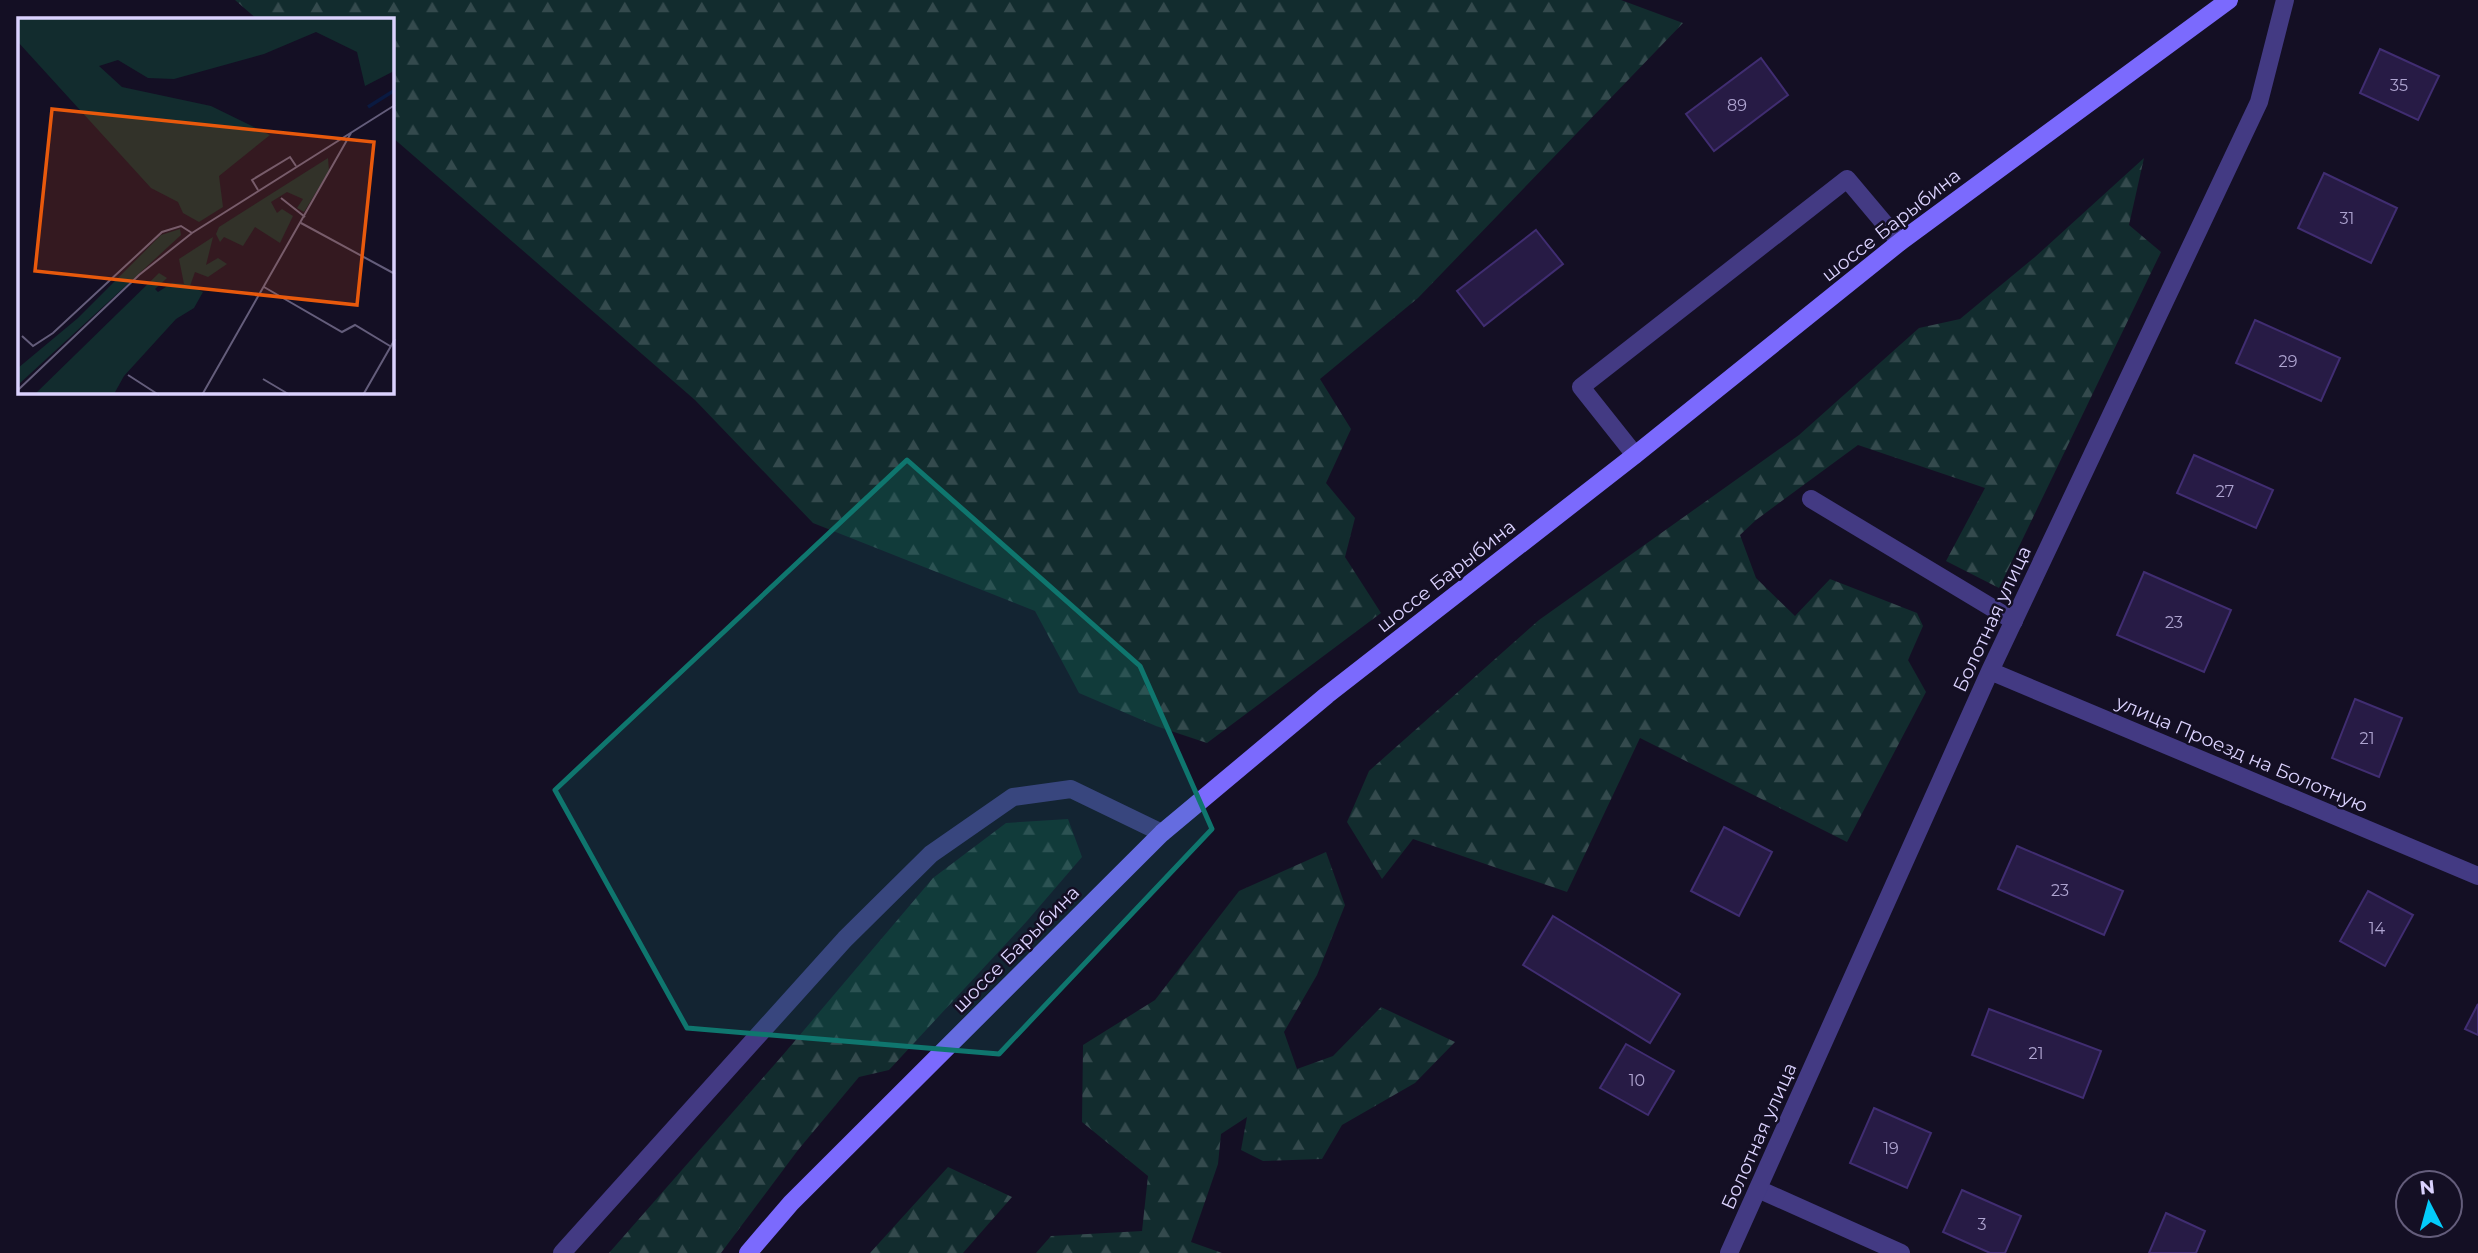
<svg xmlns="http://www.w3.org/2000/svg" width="2478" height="1253" viewBox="0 0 2478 1253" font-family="Montserrat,sans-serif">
	<defs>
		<pattern id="forest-firs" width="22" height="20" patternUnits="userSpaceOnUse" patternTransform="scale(1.75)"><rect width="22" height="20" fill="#122c2e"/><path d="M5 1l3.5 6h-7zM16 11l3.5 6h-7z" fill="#344a4d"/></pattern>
	</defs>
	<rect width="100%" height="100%" fill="#140f24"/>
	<!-- forest -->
	<path fill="url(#forest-firs)" d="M 235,0 L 1621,0 L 1683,23 L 1418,298 L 1320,379 L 1351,429 L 1326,483 L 1355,518 L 1345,557 L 1381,613 L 1207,743 L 1156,726 L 1079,693 L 1035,611 L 813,523 L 695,400 L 392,137 L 392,19 L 257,19 Z
		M 2144,158 L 2129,225 L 2161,252 L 1999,588 L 1946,561 L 1985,488 L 1858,445 L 1756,520 L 1740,535 L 1756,578 L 1795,616 L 1830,579 L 1917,613 L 1923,626 L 1908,660 L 1926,692 L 1847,842 L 1640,738 L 1567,892 L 1413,839 L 1382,879 L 1347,822 L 1369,771 L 1539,620 L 1799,435 L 1919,328 L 1960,319 L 2035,257 Z
		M 1068,819 L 1082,857 L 1027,921 L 889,1070 L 859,1077 L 798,1150 L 721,1253 L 609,1253 L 782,1056 L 933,878 L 1006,823 Z
		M 1326,852 L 1345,905 L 1317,975 L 1284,1032 L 1297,1069 L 1333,1056 L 1381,1007 L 1455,1042 L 1415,1083 L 1342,1125 L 1322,1159 L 1263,1161 L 1241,1150 L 1247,1117 L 1221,1134 L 1218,1164 L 1191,1242 L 1222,1253 L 1036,1253 L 1051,1236 L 1142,1231 L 1148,1176 L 1082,1122 L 1083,1045 L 1155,1000 L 1239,891 Z
		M 948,1167 L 1012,1197 L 963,1253 L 870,1253 Z"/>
	<!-- building -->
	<path fill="#271b45" stroke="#402d71" stroke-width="2" d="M 2380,49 L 2439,76 L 2418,120 L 2360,93 Z
		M 1761,58 L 1788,95 L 1714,151 L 1686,114 Z
		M 2324,173 L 2397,208 L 2371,263 L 2298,228 Z
		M 1536,230 L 1563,264 L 1484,326 L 1457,291 Z
		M 2255,320 L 2340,358 L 2321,401 L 2236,363 Z
		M 2194,455 L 2273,490 L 2256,528 L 2177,493 Z
		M 2144,572 L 2231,610 L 2204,672 L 2117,635 Z
		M 2355,699 L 2402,718 L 2379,777 L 2332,758 Z
		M 1724,827 L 1772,852 L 1739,916 L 1691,891 Z
		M 2017,846 L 2123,891 L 2104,935 L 1998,889 Z
		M 2368,891 L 2413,915 L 2385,966 L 2340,941 Z
		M 1553,916 L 1680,994 L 1650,1043 L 1523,965 Z
		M 2478,1004 L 2478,1035 L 2465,1029 Z
		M 1989,1009 L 2101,1051 L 2083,1098 L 1972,1055 Z
		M 1626,1044 L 1674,1071 L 1648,1115 L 1600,1088 Z
		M 1874,1108 L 1931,1133 L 1907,1188 L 1850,1163 Z
		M 1962,1190 L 2021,1216 L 2005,1253 L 1990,1253 L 1943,1232 Z
		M 2166,1213 L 2205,1231 L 2196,1253 L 2149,1253 Z"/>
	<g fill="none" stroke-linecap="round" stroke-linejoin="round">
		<!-- lane -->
		<path stroke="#433a83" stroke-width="18" d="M 1635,455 L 1581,387 L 1847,179 L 1900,242
			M 1811,499 L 2014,621
			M 1758,1189 L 1901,1253
			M 562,1253 L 845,939 L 931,854 L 1013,797 L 1071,789 L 1162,833"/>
		<!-- street -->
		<path stroke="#433a83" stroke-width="18" d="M 1990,671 L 2478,876
			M 1729,1253 L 1990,671 L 2259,102 L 2285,0"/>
		<!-- secondary -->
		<path stroke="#7b6afd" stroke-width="18" d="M 748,1253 L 791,1203 L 1162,833 L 1327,695 L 1635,455 L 1900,242 L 2229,0"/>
	</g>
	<!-- marked area -->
	<path fill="#0f766e" fill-opacity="0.2" stroke="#0f766e" stroke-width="5" stroke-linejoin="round" d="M 907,460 L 1140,666 L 1212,829 L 999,1054 L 687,1028 L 555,790 Z"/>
	<g text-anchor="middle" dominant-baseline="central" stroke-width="5" stroke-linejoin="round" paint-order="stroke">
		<!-- number labels -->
		<g font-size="16" fill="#aea4d0">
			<text x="2399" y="85">35</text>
			<text x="1737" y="105">89</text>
			<text x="2347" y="218">31</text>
			<text x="2288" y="361">29</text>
			<text x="2225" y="491">27</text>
			<text x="2174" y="622">23</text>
			<text x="2367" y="738">21</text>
			<text x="2060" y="890">23</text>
			<text x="2377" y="928">14</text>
			<text x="2036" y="1053">21</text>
			<text x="1637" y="1080">10</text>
			<text x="1891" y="1148">19</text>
			<text x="1982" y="1224">3</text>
		</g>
		<!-- street labels -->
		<g font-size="19" fill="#dbd2fe" stroke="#140f24">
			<text transform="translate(1891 225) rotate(-38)">шоссе Барыбина</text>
			<text transform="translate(1446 576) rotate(-38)">шоссе Барыбина</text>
			<text transform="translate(1992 619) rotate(-65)">Болотная улица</text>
			<text transform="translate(2242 754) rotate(23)">улица Проезд на Болотную</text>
			<text transform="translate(1016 949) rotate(-45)">шоссе Барыбина</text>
			<text transform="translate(1759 1136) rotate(-66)">Болотная улица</text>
		</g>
	</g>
	<!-- overview -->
	<g transform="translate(18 18)">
		<rect width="376" height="376" fill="#140f24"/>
		<path d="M 0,0 L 376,0 L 376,53 L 347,68 L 339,34 L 298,14 L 246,36 L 156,61 L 130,60 L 100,42 L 81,48 L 104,69 L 193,88 L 252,117 L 201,158 L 205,189 L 181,204 L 165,195 L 160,184 L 133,170 L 0,24 ZM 310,140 L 311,153 L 286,194 L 279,190 L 285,181 L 269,174 L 253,184 L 259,195 L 264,191 L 275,198 L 262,225 L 237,209 L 225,228 L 206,219 L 202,224 L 198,216 L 201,209 ZM 162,211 L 163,217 L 0,367 L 0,350 L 60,300 L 143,217 ZM 195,219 L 188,247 L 200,240 L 209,246 L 190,259 L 177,254 L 172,268 L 185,274 L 176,290 L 158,301 L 106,358 L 96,376 L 16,377 L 141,255 L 149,260 L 137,271 L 140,274 L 154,265 L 166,266 L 161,241 Z" fill="#122c2e"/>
		<path fill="none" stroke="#0a1a41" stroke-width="3.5" d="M 350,89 L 377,72"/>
		<path fill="none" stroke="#645d7b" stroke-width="2" d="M 240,172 L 234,162 L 272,139 L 278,148M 263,180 L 287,199M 283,205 L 377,256M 246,269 L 324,314 L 337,307 L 372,328M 4,318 L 15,328 L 35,315 L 144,214 L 163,208 L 174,215M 110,357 L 141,377M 245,361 L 272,377M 0,372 L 121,257 L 174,215 L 377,87M 184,377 L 333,115M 345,377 L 377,321"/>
		<path fill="#e8590c" fill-opacity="0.15" stroke="#e8590c" stroke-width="3.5" d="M 34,91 L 356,124 L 339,287 L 17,253 Z"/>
		<rect width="376" height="376" fill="none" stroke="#dbd2fe" stroke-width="3.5"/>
	</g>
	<!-- north arrow -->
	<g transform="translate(2429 1204) rotate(354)"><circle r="33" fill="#140f24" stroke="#645d7b" stroke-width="2"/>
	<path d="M0-5L12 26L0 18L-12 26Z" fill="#03cbfa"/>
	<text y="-10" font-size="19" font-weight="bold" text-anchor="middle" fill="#dbd2fe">N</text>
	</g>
</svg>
